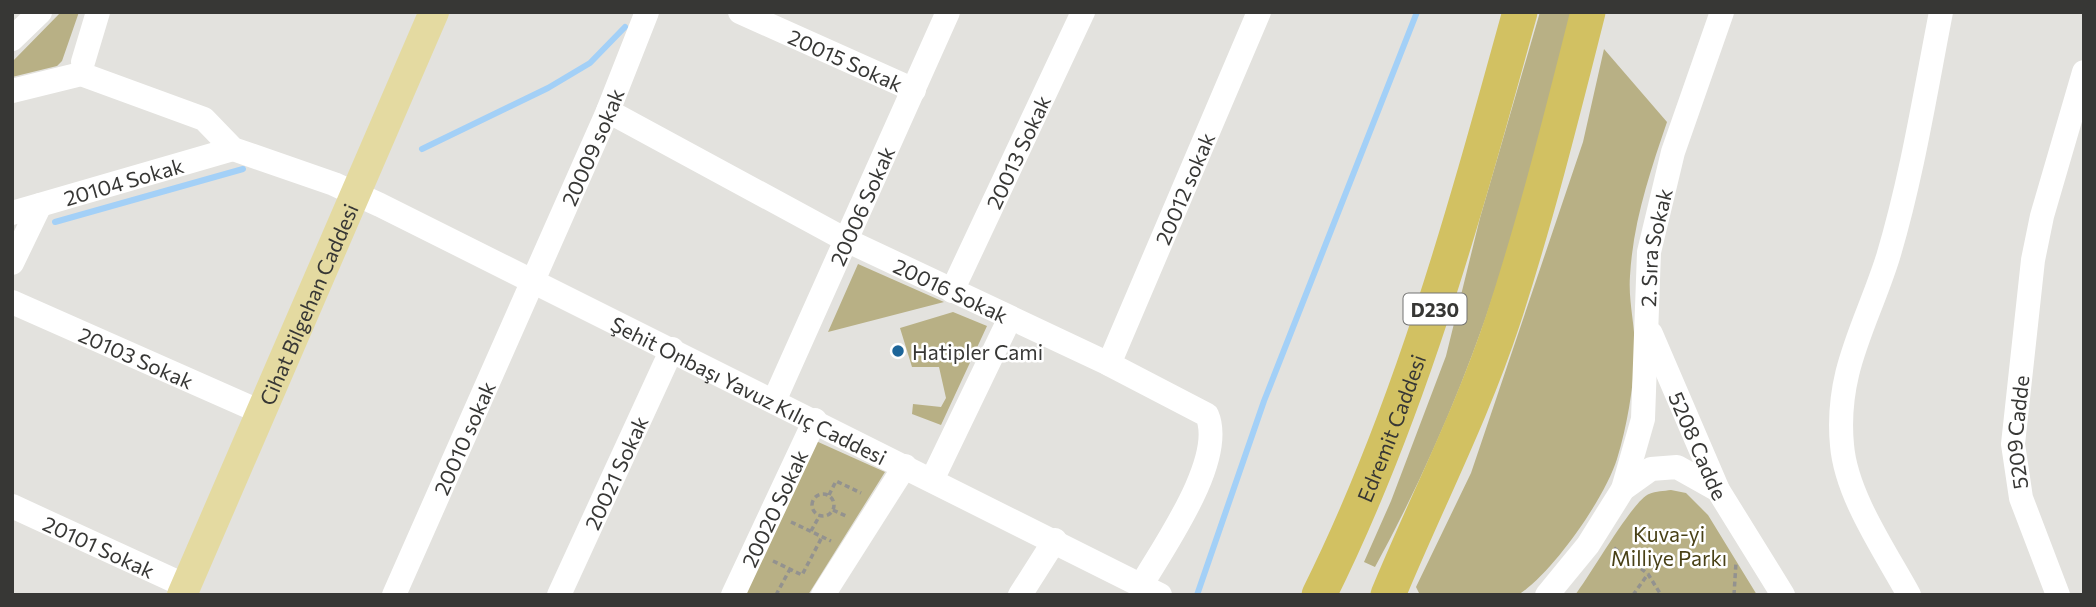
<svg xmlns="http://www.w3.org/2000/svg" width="2096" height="607" viewBox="0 0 2096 607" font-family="Commissioner,sans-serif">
	<rect width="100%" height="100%" fill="#e3e2de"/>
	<!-- green -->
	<path fill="#b8b085" d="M 61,12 L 79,12 L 62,61 L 57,66 L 12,77 L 12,62 Z
		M 1540,12 L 1572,12 C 1551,91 1532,171 1508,249 C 1475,359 1430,466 1375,567 L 1364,562 L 1391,501 L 1446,356 L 1480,218 Z
		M 1604,49 L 1667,122 C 1650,172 1633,222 1630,276 C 1628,302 1636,329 1635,355 C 1633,390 1627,426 1617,459 C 1605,498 1552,574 1518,595 L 1420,595 L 1416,587 L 1471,473 L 1583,142 Z
		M 858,264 L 944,302 L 828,332 Z
		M 953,312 L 987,326 L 941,425 L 912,414 L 913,404 L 941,407 L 946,398 L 939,367 L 912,367 L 900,328 Z
		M 816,441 L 885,472 L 808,595 L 744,595 Z
		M 1671,490 L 1686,493 L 1708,515 L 1757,595 L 1575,595 C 1590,576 1633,500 1649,494 C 1656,491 1664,491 1671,490 Z"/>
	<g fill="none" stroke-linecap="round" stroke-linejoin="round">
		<!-- stream -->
		<path stroke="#a3d0f7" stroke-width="6" d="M 422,149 L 548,88 L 590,63 L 625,27
			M 55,222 L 243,169
			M 1197,595 L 1264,401 L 1417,12"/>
		<!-- path -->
		<path stroke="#93928f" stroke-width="3.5" stroke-dasharray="5 3.5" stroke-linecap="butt" d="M812 505a11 11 0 1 1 22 0a11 11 0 1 1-22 0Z
			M 829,495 L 836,481 L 861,493
			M 833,510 L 846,516
			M 791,522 L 831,541
			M 811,531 L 820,515
			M 1614,548 L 1648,574 L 1661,595
			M 773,561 L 802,575 L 822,537
			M 776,595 L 790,569
			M 1633,595 L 1648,574
			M 1734,595 L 1736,562"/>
		<!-- minor -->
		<g stroke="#fff" stroke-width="24">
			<path id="s1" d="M 740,12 L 914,90"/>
			<path d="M 12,39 L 40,12"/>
			<path d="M 83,62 L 98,12"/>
			<path id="s2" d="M 12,91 L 81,74 L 204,119 L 233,149 L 334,184 L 380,205 L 1160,595"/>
			<path id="s3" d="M 608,111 L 846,240 L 1109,364 L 1207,415 C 1226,459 1164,546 1142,584"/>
			<path id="s4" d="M 12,213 L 233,149"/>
			<path d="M 12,263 L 40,205"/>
			<path id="s5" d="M 952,291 L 1083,12"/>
			<path id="s6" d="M 12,302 L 261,412"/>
			<path id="s7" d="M 1651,334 L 1718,490 L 1783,595"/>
			<path id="s8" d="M 1109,364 L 1259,12"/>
			<path id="s9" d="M 774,401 L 948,12"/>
			<path d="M 932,480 L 1010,318"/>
			<path id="s10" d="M 1623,489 L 1643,419 L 1649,252 L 1673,152 L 1722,12"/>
			<path id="s11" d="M 12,506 L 186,586"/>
			<path id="s12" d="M 394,595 L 608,111 L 647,12"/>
			<path id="s13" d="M 559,595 L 672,349"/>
			<path id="s14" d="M 733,595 L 815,420"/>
			<path d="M 823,595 L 905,466"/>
			<path d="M 1020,595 L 1055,540"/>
			<path d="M 1547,595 L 1588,545 L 1623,489 L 1651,469 L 1677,467 L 1718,490"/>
			<path d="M 1909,595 C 1885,551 1846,495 1842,445 C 1835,371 1867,324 1888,257 C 1912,177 1925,94 1941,12"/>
			<path id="s15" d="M 2058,595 L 2021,498 L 2013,444 L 2033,260 L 2042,216 L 2084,72"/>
		</g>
		<!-- major -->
		<path stroke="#e4daa1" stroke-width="30" id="s16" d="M 182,595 L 434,12"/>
		<!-- highway -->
		<g stroke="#d2c162" stroke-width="35">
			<path id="s17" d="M 1319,595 C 1411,410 1465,211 1520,12"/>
			<path d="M 1388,595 C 1426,503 1472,414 1503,320 C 1536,219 1562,115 1588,12"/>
		</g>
	</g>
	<!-- markers -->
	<circle fill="#1d6599" stroke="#fff" stroke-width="2.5" cx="898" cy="351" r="7"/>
	<g text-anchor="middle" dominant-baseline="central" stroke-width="5" stroke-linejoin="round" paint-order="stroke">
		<!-- shield labels -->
		<rect fill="#fff" stroke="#737372" stroke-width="2" x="1403.5" y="293.5" width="63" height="31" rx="5"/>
		<g font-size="19" font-weight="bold" fill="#373735">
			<text x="1435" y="309">D230</text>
		</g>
		<!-- street labels -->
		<g font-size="21" fill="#373735" stroke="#fff">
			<text stroke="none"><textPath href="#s1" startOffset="116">20015 Sokak</textPath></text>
			<text stroke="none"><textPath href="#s12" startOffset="490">20009 sokak</textPath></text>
			<text stroke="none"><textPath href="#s5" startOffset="154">20013 Sokak</textPath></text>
			<text stroke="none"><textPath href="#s4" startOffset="116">20104 Sokak</textPath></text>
			<text stroke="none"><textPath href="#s8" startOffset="191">20012 sokak</textPath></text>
			<text stroke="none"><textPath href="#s9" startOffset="214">20006 Sokak</textPath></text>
			<text stroke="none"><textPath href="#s10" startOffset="245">2. Sıra Sokak</textPath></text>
			<text stroke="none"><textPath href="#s3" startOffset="387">20016 Sokak</textPath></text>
			<text stroke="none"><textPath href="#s16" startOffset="317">Cihat Bilgehan Caddesi</textPath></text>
			<text stroke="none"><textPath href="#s6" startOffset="136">20103 Sokak</textPath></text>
			<text stroke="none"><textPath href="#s2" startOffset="814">Şehit Onbaşı Yavuz Kılıç Caddesi</textPath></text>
			<text stroke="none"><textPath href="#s17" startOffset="182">Edremit Caddesi</textPath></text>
			<text stroke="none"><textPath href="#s15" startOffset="170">5209 Cadde</textPath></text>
			<text stroke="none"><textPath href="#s12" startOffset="172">20010 sokak</textPath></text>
			<text stroke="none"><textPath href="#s7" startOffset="121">5208 Cadde</textPath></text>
			<text stroke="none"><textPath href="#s13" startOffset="135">20021 Sokak</textPath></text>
			<text stroke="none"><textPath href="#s14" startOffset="96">20020 Sokak</textPath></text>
			<text stroke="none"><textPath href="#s11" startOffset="96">20101 Sokak</textPath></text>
		</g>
		<!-- poi labels -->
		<g font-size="21" fill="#373735" stroke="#fff" text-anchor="start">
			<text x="912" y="351">Hatipler Cami</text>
		</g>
		<!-- park labels -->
		<g font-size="21" fill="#494117" stroke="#fff">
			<text x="1669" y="533">Kuva-yi<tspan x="1669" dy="24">Milliye Parkı</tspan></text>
		</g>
	</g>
	<!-- border -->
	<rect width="2096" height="607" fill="none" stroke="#373735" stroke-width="28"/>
</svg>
